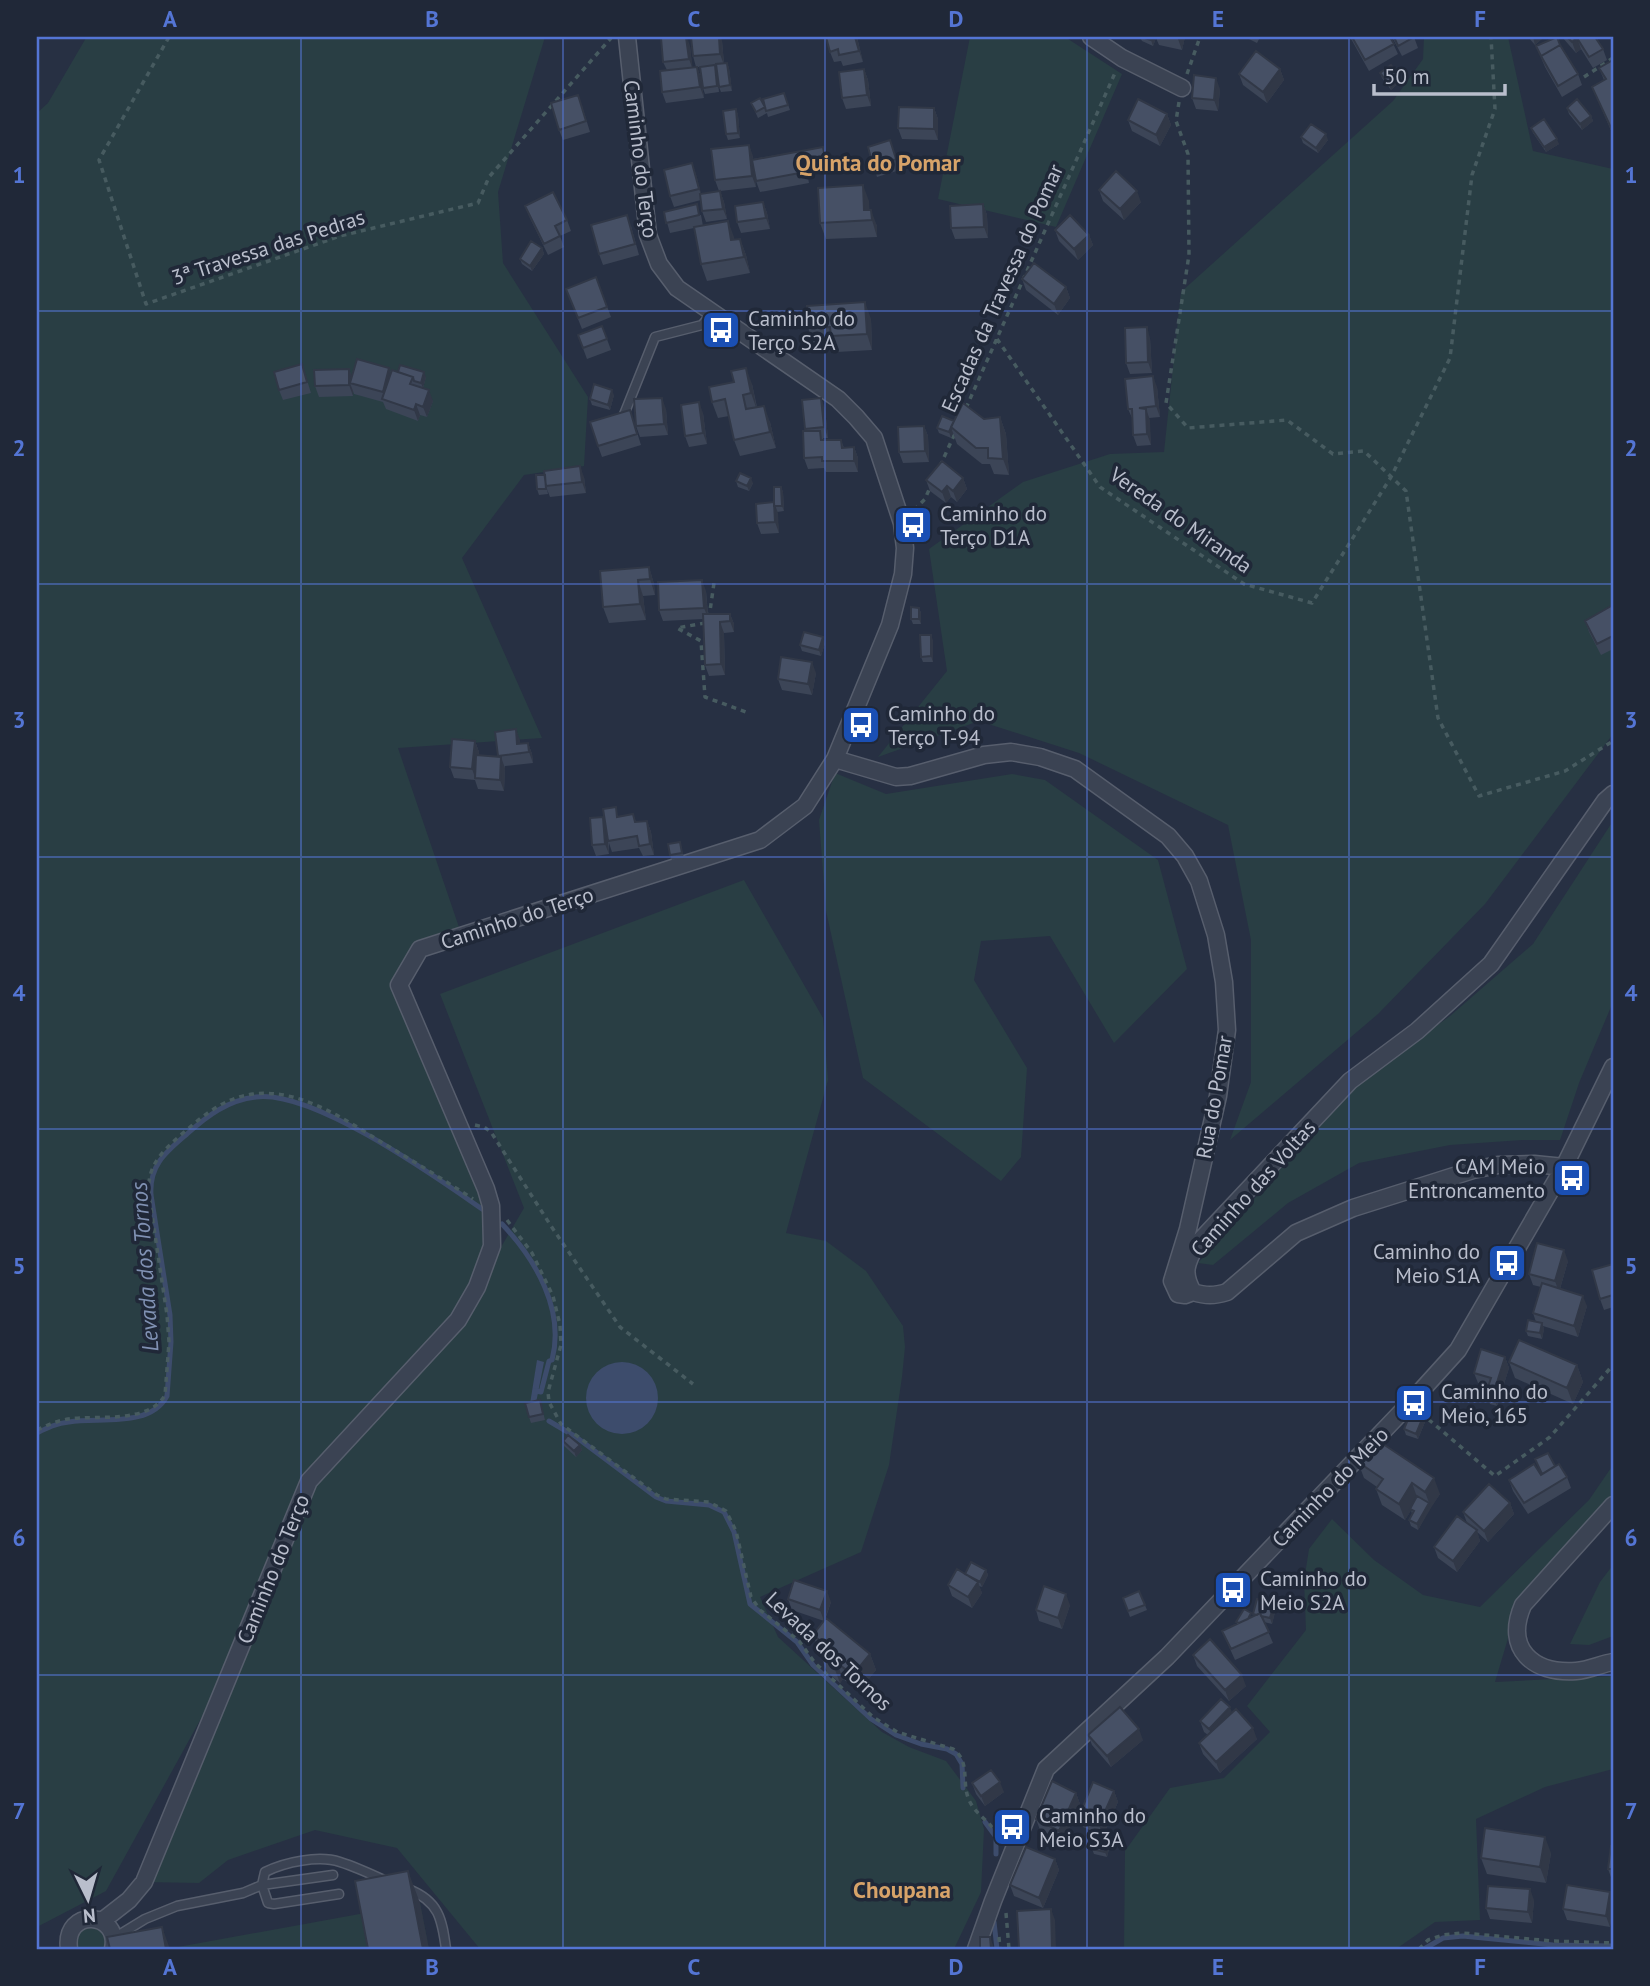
<svg xmlns="http://www.w3.org/2000/svg" width="1650" height="1986" viewBox="0 0 1650 1986" font-family="'PT Sans',sans-serif">
	<rect width="100%" height="100%" fill="#273043"/>
	<!-- green -->
	<path fill="#293e44" d="M 56,37 L 545,37 L 498,192 L 503,263 L 588,397 L 584,466 L 524,475 L 462,558 L 542,738 L 398,748 L 462,936 L 420,949 L 399,985 L 491,1206 L 480,1283 L 524,1208 L 440,994 L 744,880 L 823,1018 L 828,1080 L 786,1233 L 826,1241 L 866,1271 L 903,1326 L 905,1347 L 902,1377 L 889,1465 L 861,1552 L 760,1597 L 778,1637 L 882,1732 L 909,1747 L 946,1761 L 976,1801 L 984,1829 L 981,1892 L 954,1949 L 480,1949 L 397,1848 L 315,1830 L 228,1860 L 199,1883 L 144,1882 L 237,1653 L 106,1891 L 37,1927 L 37,113 L 48,103 L 86,38 Z
		M 970,37 L 1065,37 L 1122,74 L 1056,227 L 938,199 Z
		M 1424,37 L 1508,37 L 1533,151 L 1613,169 L 1613,734 L 1485,904 L 1378,1014 L 1230,1140 L 1251,1082 L 1251,940 L 1228,825 L 1079,753 L 979,721 L 878,757 L 947,671 L 929,549 L 1023,482 L 1110,454 L 1164,452 L 1181,292 L 1393,101 L 1423,59 Z
		M 835,773 L 886,794 L 1012,774 L 1045,780 L 1158,860 L 1187,969 L 1114,1043 L 1050,936 L 981,941 L 974,980 L 1027,1068 L 1021,1157 L 1001,1181 L 863,1078 L 826,911 L 819,820 Z
		M 1613,821 L 1613,1002 L 1579,1083 L 1560,1140 L 1522,1140 L 1450,1145 L 1359,1163 L 1288,1203 L 1213,1265 L 1198,1263 L 1353,1086 L 1450,1016 L 1533,944 Z
		M 1613,1465 L 1613,1496 L 1592,1527 L 1512,1625 L 1495,1682 L 1613,1676 L 1613,1769 L 1545,1787 L 1476,1819 L 1480,1920 L 1435,1922 L 1396,1949 L 1124,1949 L 1125,1851 L 1170,1788 L 1224,1778 L 1270,1732 L 1247,1706 L 1306,1630 L 1304,1581 L 1309,1549 L 1332,1519 L 1374,1560 L 1423,1595 L 1480,1607 L 1589,1500 Z
		M 1613,1565 L 1613,1636 L 1589,1645 L 1570,1644 L 1600,1582 Z
		M 420,1903 L 429,1949 L 167,1949 Z
		M 84,1925 L 101,1928 L 107,1937 L 106,1949 L 73,1949 L 73,1938 Z"/>
	<!-- water -->
	<path fill="#3d4c6c" d="M 537,1360 L 544,1362 L 536,1403 L 530,1404 Z
		M586 1398a36 36 0 1 1 72 0a36 36 0 1 1-72 0Z"/>
	<g fill="none" stroke-linecap="round" stroke-linejoin="round">
		<!-- stream -->
		<path stroke="#3d4c6c" stroke-width="5" d="M 502,1224 C 536,1260 565,1310 552,1360 L 549,1361 L 541,1392 L 535,1391 L 535,1393
			M 549,1421 L 576,1437 L 656,1497 L 666,1501 L 709,1505 L 724,1512 L 734,1532 L 750,1604 L 797,1642 L 813,1665 L 871,1719 L 896,1735 L 921,1744 L 947,1749 L 956,1754 L 962,1764 L 963,1788
			M 37,1433 C 47,1428 57,1423 69,1422 C 100,1417 150,1428 167,1396 L 171,1342 L 170,1315 L 151,1195 C 149,1165 166,1152 187,1134 C 207,1116 228,1100 256,1097 C 313,1090 433,1175 482,1209
			M 985,1822 L 996,1837 L 996,1854
			M 994,1922 L 997,1949
			M 1424,1949 L 1443,1938 L 1463,1936 L 1553,1945 L 1613,1946"/>
		<!-- service casing -->
		<g stroke="#575e6d" stroke-width="11">
			<path id="service" d="M 623,417 L 655,337 L 702,325 L 712,313
				M 408,1889 C 439,1901 442,1919 446,1949
				M 339,1894 L 274,1904 L 268,1903 L 262,1885 L 265,1872 C 285,1862 319,1855 340,1862 C 356,1867 371,1874 386,1881
				M 114,1938 L 145,1919 L 177,1906 L 243,1893 L 262,1885 L 333,1875"/>
		</g>
		<!-- minor casing -->
		<g stroke="#575e6d" stroke-width="19">
			<path id="minor" d="M 1091,37 L 1122,58 L 1182,88
				M 835,759 L 896,777 L 910,776 L 984,755 L 1011,752 L 1040,757 L 1075,769 L 1168,836 L 1185,856 L 1199,881 L 1216,935 L 1224,982 L 1227,1030 L 1218,1096 L 1188,1229 L 1172,1281 L 1178,1294 L 1185,1295 L 1193,1292
				M 1564,1167 L 1534,1164 L 1498,1165 L 1473,1170 L 1353,1208 L 1296,1233 L 1227,1292 C 1214,1296 1206,1296 1193,1292 C 1182,1273 1186,1264 1196,1245 L 1350,1081 L 1417,1031 L 1491,964 L 1605,801 L 1613,794
				M 1613,1505 L 1523,1605 C 1504,1649 1533,1674 1576,1671 C 1589,1670 1601,1664 1613,1662
				M 102,1921 L 129,1900 L 144,1882 L 309,1481 L 458,1320 L 477,1287 L 492,1246 L 491,1206 L 486,1189 L 399,985 L 420,949 L 760,840 L 805,806 L 835,759 L 890,625 L 903,574 L 905,548 L 902,523 L 874,438 L 856,417 L 838,399 L 677,288 L 659,264 L 648,235 L 627,37
				M 69,1949 C 63,1907 121,1911 113,1949
				M 976,1949 L 993,1901 L 1046,1769 L 1167,1657 L 1410,1403 L 1458,1350 L 1564,1167 L 1613,1067"/>
		</g>
		<!-- path -->
		<path stroke="#475b60" stroke-width="3.5" stroke-dasharray="5 5" stroke-linecap="butt" d="M 169,37 L 99,160 L 146,304 L 340,236 L 478,203 L 489,177 L 611,38
			M 1187,74 L 1200,37
			M 1584,77 L 1613,58
			M 1179,102 L 1176,121 L 1188,154 L 1189,255 L 1166,403 L 1188,428 L 1287,420 L 1333,454 L 1364,451 L 1406,491 L 1438,718 L 1479,796 L 1565,771 L 1613,741
			M 997,339 L 1100,487 L 1244,584 L 1312,603 L 1391,477 L 1450,358 L 1472,175 L 1495,109 L 1491,37
			M 966,408 L 1115,73
			M 940,466 L 956,431
			M 914,510 L 925,499 L 931,485
			M 709,618 L 714,583
			M 705,623 L 677,628 L 701,641 L 705,697 L 746,712
			M 475,1125 L 484,1127 L 491,1132 L 551,1226 L 620,1327 L 693,1384
			M 507,1220 L 532,1253 L 553,1296 L 560,1325 L 561,1345 L 548,1392 L 549,1402 L 561,1424 L 657,1495 L 666,1499 L 709,1502 L 726,1511 L 736,1531 L 751,1597 L 760,1610 L 799,1641 L 815,1663 L 873,1717 L 897,1732 L 953,1749 C 971,1762 961,1782 969,1800 C 976,1816 993,1822 999,1839
			M 1421,1413 L 1495,1476 L 1550,1437 L 1613,1365
			M 37,1430 C 47,1425 57,1421 68,1419 C 97,1415 149,1424 165,1395 L 169,1342 L 167,1315 L 149,1195 C 146,1165 163,1151 183,1133 C 204,1115 224,1098 253,1094 C 301,1088 347,1121 386,1145 C 415,1162 444,1180 473,1199
			M 1006,1913 L 1009,1949
			M 999,1937 L 1000,1949
			M 1419,1949 L 1428,1940 L 1443,1935 L 1463,1933 L 1552,1941 L 1613,1943"/>
		<!-- service -->
		<use href="#service" stroke="#3b4353" stroke-width="8"/>
		<!-- minor -->
		<use href="#minor" stroke="#3b4353" stroke-width="16"/>
	</g>
	<!-- wall -->
	<path fill="#3c4557" d="M 857,37 L 863,62 L 843,66 L 841,61 L 834,62 L 830,52 Z
		M 1140,37 L 1185,37 L 1182,50 L 1159,45 L 1156,38 L 1153,46 L 1142,41 Z
		M 1245,37 L 1260,37 L 1257,43 Z
		M 1350,37 L 1390,37 L 1398,54 L 1369,71 Z
		M 1392,37 L 1414,37 L 1418,48 L 1402,56 Z
		M 1528,37 L 1544,37 L 1535,45 Z
		M 1562,37 L 1596,37 L 1603,49 L 1607,60 L 1593,68 L 1581,49 L 1576,53 Z
		M 722,41 L 724,63 L 727,63 L 729,68 L 732,91 L 721,92 L 719,87 L 716,66 L 715,66 L 717,70 L 719,92 L 705,94 L 703,88 L 700,67 L 697,67 L 701,78 L 704,98 L 666,103 L 662,92 L 667,70 L 663,62 L 690,46 L 692,67 L 696,67 L 693,56 Z
		M 1560,45 L 1578,74 L 1582,85 L 1562,97 L 1545,67 L 1536,46 Z
		M 1613,60 L 1613,135 L 1592,87 L 1604,80 L 1599,68 Z
		M 864,69 L 868,80 L 871,106 L 846,109 L 842,98 Z
		M 1280,69 L 1284,80 L 1267,103 L 1243,85 L 1239,74 Z
		M 1380,73 L 1399,76 L 1401,81 L 1391,90 L 1382,78 Z
		M 1220,89 L 1218,111 L 1196,109 L 1192,98 Z
		M 784,93 L 790,110 L 768,117 L 763,99 Z
		M 751,103 L 765,107 L 767,113 L 758,118 Z
		M 582,106 L 590,132 L 563,140 L 559,130 Z
		M 934,108 L 938,119 L 938,140 L 902,139 L 898,128 Z
		M 1567,108 L 1591,116 L 1593,121 L 1582,130 L 1569,114 Z
		M 736,109 L 738,115 L 740,138 L 728,140 L 726,134 Z
		M 1167,114 L 1171,125 L 1160,146 L 1132,131 L 1128,120 Z
		M 1531,128 L 1559,144 L 1546,152 L 1533,133 Z
		M 1301,137 L 1328,140 L 1318,153 L 1303,143 Z
		M 890,140 L 900,170 L 877,177 L 868,147 Z
		M 749,145 L 753,159 L 823,147 L 827,158 L 829,169 L 807,173 L 809,183 L 760,192 L 756,181 L 754,171 L 756,187 L 720,191 L 724,202 L 727,219 L 706,222 L 702,211 L 701,200 L 674,207 L 670,196 L 692,163 L 701,194 L 719,191 L 715,180 Z
		M 1099,190 L 1141,202 L 1124,220 L 1103,201 Z
		M 869,201 L 869,210 L 877,226 L 877,237 L 826,239 L 820,223 Z
		M 763,202 L 767,213 L 770,229 L 741,233 L 737,222 Z
		M 983,204 L 987,215 L 988,238 L 955,239 L 951,228 Z
		M 525,206 L 567,220 L 571,231 L 560,236 L 564,247 L 548,255 L 529,216 Z
		M 664,212 L 701,215 L 703,226 L 728,221 L 734,240 L 740,239 L 746,255 L 750,273 L 707,281 L 701,264 L 694,228 L 670,233 Z
		M 631,226 L 639,255 L 603,265 L 599,254 Z
		M 1055,230 L 1089,235 L 1093,245 L 1078,260 L 1059,241 Z
		M 542,248 L 544,254 L 532,271 L 522,264 L 520,259 Z
		M 596,277 L 611,317 L 582,329 L 566,289 Z
		M 1022,279 L 1066,287 L 1070,298 L 1058,315 L 1026,290 Z
		M 871,319 L 872,350 L 837,352 L 834,343 L 814,344 L 808,328 Z
		M 602,326 L 611,350 L 587,359 L 578,335 Z
		M 1150,338 L 1152,373 L 1130,374 L 1126,363 Z
		M 302,364 L 311,393 L 283,400 L 279,390 Z
		M 389,368 L 391,372 L 398,372 L 426,377 L 423,388 L 433,401 L 427,417 L 420,415 L 418,421 L 386,409 L 383,402 L 354,394 L 353,391 L 353,396 L 319,397 L 315,386 L 349,369 L 352,377 Z
		M 734,382 L 752,384 L 757,407 L 770,422 L 776,448 L 740,456 L 734,440 L 729,416 L 718,418 L 712,402 Z
		M 1157,387 L 1160,417 L 1149,418 L 1151,445 L 1137,446 L 1133,435 L 1133,420 L 1128,409 Z
		M 614,395 L 610,410 L 592,405 L 590,399 Z
		M 666,409 L 668,435 L 640,437 L 636,426 Z
		M 825,409 L 828,438 L 823,438 L 824,440 L 841,440 L 844,448 L 854,447 L 858,458 L 858,472 L 826,472 L 824,468 L 808,469 L 804,458 L 805,429 Z
		M 630,410 L 641,445 L 602,457 L 598,446 Z
		M 703,413 L 707,444 L 689,447 L 685,436 Z
		M 1000,417 L 1006,434 L 1009,475 L 994,474 L 990,464 L 982,464 L 957,444 L 953,433 L 951,438 L 939,433 L 937,428 L 954,421 Z
		M 924,426 L 928,436 L 929,462 L 903,463 L 899,452 Z
		M 536,475 L 584,477 L 586,493 L 550,497 L 547,489 L 548,494 L 539,495 L 537,489 Z
		M 963,478 L 967,489 L 957,502 L 951,497 L 946,503 L 930,491 L 926,480 Z
		M 736,481 L 753,483 L 749,491 L 738,487 Z
		M 781,487 L 783,492 L 784,511 L 777,512 L 779,533 L 761,534 L 757,523 L 774,502 Z
		M 649,567 L 654,584 L 655,595 L 643,596 L 646,620 L 609,623 L 603,607 Z
		M 706,591 L 708,614 L 730,614 L 734,624 L 734,632 L 724,633 L 725,675 L 709,676 L 705,665 L 703,619 L 663,621 L 659,610 Z
		M 1613,605 L 1613,649 L 1601,655 L 1589,632 L 1585,621 Z
		M 919,608 L 921,613 L 921,624 L 913,624 L 911,619 Z
		M 933,640 L 933,662 L 923,662 L 921,657 Z
		M 825,643 L 821,656 L 802,651 L 800,645 Z
		M 816,673 L 812,695 L 782,690 L 778,679 Z
		M 516,729 L 520,744 L 528,743 L 532,754 L 533,763 L 505,766 L 504,791 L 478,789 L 475,780 L 454,778 L 450,767 L 475,741 L 479,752 L 479,756 L 499,757 L 495,732 Z
		M 633,814 L 636,822 L 647,821 L 651,832 L 654,855 L 643,856 L 639,848 L 612,852 L 609,843 L 609,854 L 596,856 L 592,845 L 603,817 L 605,822 L 620,816 Z
		M 680,842 L 684,858 L 672,860 L 670,855 Z
		M 1568,1261 L 1560,1289 L 1587,1306 L 1578,1337 L 1543,1326 L 1544,1329 L 1542,1339 L 1528,1336 L 1526,1331 L 1536,1322 L 1533,1313 L 1541,1287 L 1533,1285 L 1529,1274 Z
		M 1613,1264 L 1613,1307 L 1604,1310 L 1600,1299 Z
		M 1505,1357 L 1509,1368 L 1497,1406 L 1490,1404 L 1486,1393 L 1488,1387 L 1478,1383 L 1474,1373 Z
		M 1509,1362 L 1577,1365 L 1583,1382 L 1573,1404 L 1515,1378 Z
		M 540,1400 L 545,1420 L 531,1423 L 529,1417 Z
		M 1423,1417 L 1425,1422 L 1418,1439 L 1406,1435 L 1404,1429 Z
		M 563,1441 L 580,1445 L 582,1450 L 576,1457 L 564,1446 Z
		M 1535,1459 L 1555,1466 L 1567,1477 L 1571,1488 L 1528,1514 L 1513,1491 L 1509,1480 L 1542,1474 Z
		M 1358,1462 L 1440,1494 L 1430,1508 L 1418,1530 L 1411,1526 L 1409,1520 L 1412,1514 L 1411,1510 L 1405,1520 L 1382,1505 L 1376,1489 L 1377,1487 L 1364,1478 Z
		M 1510,1503 L 1514,1514 L 1488,1542 L 1477,1532 L 1480,1541 L 1457,1572 L 1438,1558 L 1434,1547 L 1467,1523 L 1463,1512 Z
		M 986,1570 L 988,1575 L 982,1587 L 979,1586 L 982,1593 L 972,1608 L 952,1596 L 948,1585 L 965,1574 Z
		M 1139,1591 L 1147,1610 L 1130,1617 L 1123,1598 Z
		M 788,1599 L 831,1602 L 825,1620 L 870,1654 L 876,1670 L 859,1691 L 843,1679 L 840,1683 L 827,1672 L 821,1656 L 823,1654 L 819,1651 L 813,1635 L 824,1621 L 792,1610 Z
		M 1070,1605 L 1062,1629 L 1039,1621 L 1036,1610 Z
		M 1276,1608 L 1272,1624 L 1264,1622 L 1273,1643 L 1235,1660 L 1222,1631 L 1237,1624 L 1236,1622 L 1254,1616 L 1253,1614 Z
		M 1193,1655 L 1246,1686 L 1229,1701 L 1197,1666 Z
		M 1232,1713 L 1257,1739 L 1220,1773 L 1203,1754 L 1199,1743 L 1208,1735 L 1204,1732 L 1200,1721 Z
		M 1088,1735 L 1143,1740 L 1111,1767 L 1092,1745 Z
		M 972,1783 L 1004,1792 L 985,1806 L 976,1794 Z
		M 1114,1791 L 1118,1802 L 1103,1836 L 1083,1827 L 1079,1816 Z
		M 1076,1793 L 1080,1804 L 1063,1842 L 1040,1830 L 1036,1819 Z
		M 1110,1845 L 1107,1857 L 1094,1854 L 1092,1849 Z
		M 1613,1846 L 1613,1880 L 1612,1880 L 1608,1869 Z
		M 1551,1853 L 1546,1883 L 1487,1874 L 1481,1858 Z
		M 1055,1859 L 1059,1870 L 1043,1908 L 1014,1896 L 1010,1885 Z
		M 1610,1892 L 1613,1901 L 1610,1927 L 1567,1920 L 1563,1909 Z
		M 1534,1900 L 1532,1923 L 1490,1919 L 1486,1908 Z"/>
	<!-- shaded-wall -->
	<path fill="#313847" d="M 687,37 L 690,46 L 693,70 L 689,59 Z
		M 719,37 L 721,37 L 722,41 L 724,65 L 720,54 Z
		M 855,37 L 857,38 L 863,62 L 859,51 Z
		M 1153,37 L 1156,37 L 1156,38 L 1153,46 L 1151,40 Z
		M 1179,37 L 1185,37 L 1182,50 L 1178,39 Z
		M 1533,37 L 1544,37 L 1535,45 Z
		M 1577,38 L 1581,49 L 1576,53 L 1572,42 Z
		M 727,63 L 729,68 L 732,91 L 730,85 Z
		M 697,67 L 701,78 L 704,98 L 700,87 Z
		M 864,69 L 868,80 L 871,106 L 867,95 Z
		M 1280,69 L 1284,80 L 1267,103 L 1263,92 Z
		M 1399,76 L 1401,81 L 1391,90 L 1389,84 Z
		M 1216,78 L 1220,89 L 1218,111 L 1214,100 Z
		M 934,108 L 938,119 L 938,140 L 934,129 Z
		M 736,109 L 738,115 L 740,138 L 738,133 Z
		M 1167,114 L 1171,125 L 1160,146 L 1156,135 Z
		M 1591,116 L 1593,121 L 1582,130 L 1580,124 Z
		M 1326,134 L 1328,140 L 1318,153 L 1316,148 Z
		M 1557,139 L 1559,144 L 1546,152 L 1544,147 Z
		M 749,145 L 753,156 L 756,187 L 752,176 Z
		M 823,147 L 827,158 L 829,169 L 825,158 Z
		M 692,163 L 696,174 L 703,200 L 699,189 Z
		M 863,185 L 869,201 L 870,221 L 864,210 Z
		M 720,191 L 724,202 L 727,219 L 723,209 Z
		M 1137,191 L 1141,202 L 1124,220 L 1120,209 Z
		M 763,202 L 767,213 L 770,229 L 766,218 Z
		M 983,204 L 987,215 L 988,238 L 984,227 Z
		M 871,210 L 877,226 L 877,237 L 872,220 Z
		M 728,221 L 734,237 L 737,257 L 731,240 Z
		M 1089,235 L 1093,245 L 1078,260 L 1074,249 Z
		M 740,239 L 746,255 L 750,273 L 744,257 Z
		M 542,248 L 544,254 L 532,271 L 530,266 Z
		M 1066,287 L 1070,298 L 1058,315 L 1054,304 Z
		M 865,302 L 871,319 L 872,350 L 867,334 Z
		M 1147,327 L 1150,338 L 1152,373 L 1148,362 Z
		M 389,368 L 393,379 L 386,400 L 383,392 Z
		M 746,368 L 752,384 L 757,410 L 751,393 Z
		M 349,369 L 353,379 L 350,383 L 353,391 L 353,396 L 349,385 Z
		M 424,372 L 426,377 L 423,388 L 421,383 Z
		M 1153,376 L 1157,387 L 1160,417 L 1156,406 Z
		M 429,390 L 433,401 L 427,417 L 423,407 Z
		M 612,390 L 614,395 L 610,410 L 608,405 Z
		M 662,398 L 666,409 L 668,435 L 664,424 Z
		M 821,398 L 825,409 L 828,438 L 824,427 Z
		M 699,402 L 703,413 L 707,444 L 703,433 Z
		M 416,404 L 420,415 L 418,421 L 414,410 Z
		M 764,406 L 770,422 L 776,448 L 770,432 Z
		M 1146,409 L 1150,420 L 1151,445 L 1147,434 Z
		M 1000,417 L 1006,434 L 1009,475 L 1003,459 Z
		M 924,426 L 928,436 L 929,462 L 925,451 Z
		M 951,427 L 953,433 L 951,438 L 949,432 Z
		M 854,447 L 858,458 L 858,472 L 854,461 Z
		M 580,466 L 584,477 L 586,493 L 582,482 Z
		M 751,478 L 753,483 L 749,491 L 747,486 Z
		M 963,478 L 967,489 L 957,502 L 953,491 Z
		M 947,486 L 951,497 L 946,503 L 942,492 Z
		M 781,487 L 783,492 L 784,511 L 782,506 Z
		M 774,502 L 778,513 L 779,533 L 775,522 Z
		M 649,567 L 654,584 L 655,595 L 650,579 Z
		M 638,580 L 643,596 L 646,620 L 640,604 Z
		M 702,580 L 706,591 L 708,618 L 704,608 Z
		M 919,608 L 921,613 L 921,624 L 919,619 Z
		M 730,614 L 734,624 L 734,632 L 730,621 Z
		M 720,622 L 724,633 L 725,675 L 721,664 Z
		M 931,635 L 933,640 L 933,662 L 931,656 Z
		M 823,637 L 825,643 L 821,656 L 819,650 Z
		M 812,662 L 816,673 L 812,695 L 808,684 Z
		M 516,729 L 520,740 L 521,755 L 517,744 Z
		M 475,741 L 479,752 L 476,780 L 472,769 Z
		M 528,743 L 532,754 L 533,763 L 529,752 Z
		M 501,757 L 505,768 L 504,791 L 500,780 Z
		M 603,817 L 607,828 L 609,854 L 605,844 Z
		M 647,821 L 651,832 L 654,855 L 650,844 Z
		M 1564,1250 L 1568,1261 L 1559,1292 L 1555,1281 Z
		M 1583,1296 L 1587,1306 L 1578,1337 L 1574,1326 Z
		M 1542,1323 L 1544,1329 L 1542,1339 L 1540,1333 Z
		M 1505,1357 L 1509,1368 L 1497,1406 L 1493,1395 Z
		M 1577,1365 L 1583,1382 L 1573,1404 L 1567,1388 Z
		M 1423,1417 L 1425,1422 L 1418,1439 L 1416,1434 Z
		M 580,1445 L 582,1450 L 576,1457 L 574,1451 Z
		M 1434,1478 L 1440,1494 L 1431,1508 L 1425,1492 Z
		M 1412,1483 L 1418,1500 L 1405,1520 L 1399,1504 Z
		M 1429,1503 L 1431,1508 L 1418,1530 L 1417,1524 Z
		M 1510,1503 L 1514,1514 L 1488,1542 L 1484,1531 Z
		M 1477,1530 L 1480,1541 L 1457,1572 L 1453,1561 Z
		M 986,1570 L 988,1575 L 982,1587 L 980,1582 Z
		M 978,1582 L 982,1593 L 972,1608 L 968,1597 Z
		M 827,1591 L 831,1602 L 824,1621 L 820,1610 Z
		M 1066,1594 L 1070,1605 L 1062,1629 L 1058,1618 Z
		M 1274,1603 L 1276,1608 L 1272,1624 L 1270,1618 Z
		M 870,1654 L 876,1670 L 859,1691 L 853,1675 Z
		M 837,1663 L 843,1679 L 840,1683 L 834,1667 Z
		M 1242,1675 L 1246,1686 L 1229,1701 L 1225,1690 Z
		M 1230,1707 L 1234,1718 L 1213,1740 L 1209,1729 Z
		M 1253,1728 L 1257,1739 L 1220,1773 L 1216,1762 Z
		M 1139,1729 L 1143,1740 L 1111,1767 L 1107,1756 Z
		M 1000,1782 L 1004,1792 L 985,1806 L 981,1796 Z
		M 1114,1791 L 1118,1802 L 1103,1836 L 1099,1825 Z
		M 1076,1793 L 1080,1804 L 1063,1842 L 1059,1831 Z
		M 1545,1837 L 1551,1853 L 1546,1883 L 1540,1867 Z
		M 1108,1840 L 1110,1845 L 1107,1857 L 1105,1852 Z
		M 1055,1859 L 1059,1870 L 1043,1908 L 1039,1898 Z
		M 408,1871 L 420,1903 L 429,1949 L 423,1949 Z
		M 1530,1889 L 1534,1900 L 1532,1923 L 1528,1912 Z
		M 1610,1892 L 1613,1901 L 1610,1927 L 1606,1916 Z
		M 1051,1909 L 1055,1920 L 1056,1949 L 1052,1949 Z
		M 162,1927 L 170,1949 L 166,1949 Z
		M 990,1937 L 994,1948 L 994,1949 L 991,1949 Z"/>
	<!-- building -->
	<path fill="#465065" stroke="#313847" stroke-width="2" d="M 669,37 L 686,37 L 689,59 L 663,62 L 661,38 Z
		M 691,37 L 719,37 L 720,54 L 693,56 Z
		M 826,37 L 855,37 L 859,51 L 839,55 L 838,49 L 830,52 Z
		M 1142,37 L 1153,37 L 1151,40 Z
		M 1352,37 L 1390,37 L 1394,44 L 1365,60 Z
		M 1394,37 L 1414,37 L 1398,46 Z
		M 1557,37 L 1560,45 L 1541,56 L 1536,46 Z
		M 1567,37 L 1578,37 L 1572,42 Z
		M 1580,37 L 1595,37 L 1603,49 L 1589,57 L 1577,38 Z
		M 1560,45 L 1578,74 L 1558,86 L 1541,56 Z
		M 1256,51 L 1280,69 L 1263,92 L 1239,74 Z
		M 1613,60 L 1613,91 L 1612,91 L 1613,91 L 1613,132 L 1592,87 L 1606,79 L 1599,68 Z
		M 727,63 L 730,85 L 719,87 L 716,64 Z
		M 715,65 L 717,86 L 703,88 L 700,67 Z
		M 1391,65 L 1399,76 L 1389,84 L 1380,73 Z
		M 697,67 L 700,87 L 662,92 L 660,71 Z
		M 864,69 L 867,95 L 842,98 L 839,72 Z
		M 1194,75 L 1216,78 L 1214,100 L 1192,98 Z
		M 784,93 L 788,105 L 766,111 L 763,99 Z
		M 578,95 L 586,121 L 559,130 L 551,103 Z
		M 760,98 L 765,107 L 756,112 L 751,103 Z
		M 1138,99 L 1167,114 L 1156,135 L 1128,120 Z
		M 1577,99 L 1591,116 L 1580,124 L 1567,108 Z
		M 899,107 L 934,108 L 934,129 L 898,128 Z
		M 736,109 L 738,133 L 726,134 L 723,111 Z
		M 1544,119 L 1557,139 L 1544,147 L 1531,128 Z
		M 1311,124 L 1326,134 L 1316,148 L 1301,137 Z
		M 890,140 L 896,159 L 873,166 L 868,147 Z
		M 749,145 L 752,176 L 715,180 L 711,149 Z
		M 823,147 L 825,158 L 803,162 L 805,172 L 756,181 L 752,160 Z
		M 692,163 L 699,189 L 670,196 L 664,170 Z
		M 1116,171 L 1137,191 L 1120,209 L 1099,190 Z
		M 863,185 L 864,210 L 871,210 L 872,220 L 820,223 L 818,188 Z
		M 720,191 L 723,209 L 702,211 L 700,194 Z
		M 553,192 L 567,220 L 555,226 L 560,236 L 544,244 L 525,206 Z
		M 763,202 L 766,218 L 737,222 L 735,206 Z
		M 697,204 L 699,215 L 666,223 L 664,212 Z
		M 983,204 L 984,227 L 951,228 L 950,206 Z
		M 627,215 L 635,244 L 599,254 L 591,225 Z
		M 1070,215 L 1089,235 L 1074,249 L 1055,230 Z
		M 728,221 L 731,240 L 740,239 L 744,257 L 701,264 L 694,227 Z
		M 531,241 L 542,248 L 530,266 L 520,259 Z
		M 1034,263 L 1066,287 L 1054,304 L 1022,279 Z
		M 596,277 L 607,307 L 578,318 L 566,289 Z
		M 865,302 L 867,334 L 831,336 L 830,327 L 808,328 L 807,306 Z
		M 602,326 L 607,339 L 583,348 L 578,335 Z
		M 1147,327 L 1148,362 L 1126,363 L 1125,328 Z
		M 357,359 L 389,368 L 383,392 L 350,383 Z
		M 302,364 L 307,382 L 279,390 L 274,372 Z
		M 400,365 L 424,372 L 421,383 L 414,381 L 413,377 L 398,372 Z
		M 746,368 L 751,393 L 743,395 L 746,409 L 764,406 L 770,432 L 734,440 L 725,399 L 712,402 L 709,387 L 734,382 L 731,371 Z
		M 349,369 L 349,385 L 315,386 L 314,370 Z
		M 392,370 L 413,377 L 410,384 L 429,390 L 423,407 L 416,404 L 414,410 L 382,399 Z
		M 1153,376 L 1156,406 L 1139,408 L 1146,409 L 1147,434 L 1133,435 L 1132,409 L 1128,409 L 1125,379 Z
		M 594,384 L 612,390 L 608,405 L 590,399 Z
		M 662,398 L 664,424 L 636,426 L 634,399 Z
		M 821,398 L 824,427 L 805,429 L 802,400 Z
		M 699,402 L 703,433 L 685,436 L 681,405 Z
		M 963,403 L 984,419 L 1000,417 L 1003,459 L 988,458 L 988,448 L 976,448 L 951,427 Z
		M 630,410 L 637,434 L 598,446 L 590,422 Z
		M 942,416 L 954,421 L 949,432 L 937,428 Z
		M 924,426 L 925,451 L 899,452 L 898,427 Z
		M 803,431 L 820,431 L 821,440 L 841,440 L 842,448 L 854,447 L 854,461 L 822,461 L 822,457 L 804,458 Z
		M 942,461 L 963,478 L 953,491 L 947,486 L 942,492 L 926,480 Z
		M 580,466 L 582,482 L 546,486 L 544,471 Z
		M 740,473 L 751,478 L 747,486 L 736,481 Z
		M 536,475 L 545,475 L 546,489 L 537,489 Z
		M 774,487 L 781,487 L 782,506 L 774,506 Z
		M 774,502 L 775,522 L 757,523 L 756,504 Z
		M 649,567 L 650,579 L 638,580 L 640,604 L 603,607 L 600,571 Z
		M 702,580 L 704,608 L 659,610 L 658,582 Z
		M 1613,605 L 1613,636 L 1597,644 L 1585,621 Z
		M 911,607 L 919,608 L 919,619 L 911,619 Z
		M 703,614 L 730,614 L 730,621 L 720,622 L 721,664 L 705,665 Z
		M 804,632 L 823,637 L 819,650 L 800,645 Z
		M 920,635 L 931,635 L 931,656 L 921,657 Z
		M 781,657 L 812,662 L 808,684 L 778,679 Z
		M 516,729 L 517,744 L 528,743 L 529,752 L 498,756 L 495,732 Z
		M 452,739 L 475,741 L 472,769 L 450,767 Z
		M 476,755 L 501,757 L 500,780 L 475,778 Z
		M 616,807 L 617,817 L 633,814 L 635,822 L 647,821 L 650,844 L 639,846 L 637,836 L 608,841 L 603,809 Z
		M 603,817 L 605,844 L 592,845 L 590,818 Z
		M 680,842 L 682,853 L 670,855 L 668,844 Z
		M 1537,1243 L 1564,1250 L 1555,1281 L 1529,1274 Z
		M 1613,1264 L 1613,1295 L 1600,1299 L 1592,1270 Z
		M 1542,1283 L 1583,1296 L 1574,1326 L 1533,1313 Z
		M 1528,1320 L 1542,1323 L 1540,1333 L 1526,1331 Z
		M 1519,1340 L 1577,1365 L 1567,1388 L 1509,1362 Z
		M 1481,1349 L 1505,1357 L 1493,1395 L 1486,1393 L 1491,1378 L 1474,1373 Z
		M 540,1400 L 543,1414 L 529,1417 L 525,1403 Z
		M 1411,1412 L 1423,1417 L 1416,1434 L 1404,1429 Z
		M 568,1435 L 580,1445 L 574,1451 L 563,1441 Z
		M 1374,1438 L 1434,1478 L 1425,1492 L 1412,1483 L 1399,1504 L 1376,1489 L 1383,1479 L 1358,1462 Z
		M 1548,1453 L 1555,1466 L 1542,1474 L 1535,1459 Z
		M 1534,1464 L 1541,1475 L 1559,1464 L 1567,1477 L 1524,1503 L 1509,1480 Z
		M 1489,1484 L 1510,1503 L 1484,1531 L 1463,1512 Z
		M 1417,1496 L 1429,1503 L 1417,1524 L 1409,1520 L 1414,1511 L 1410,1509 Z
		M 1457,1516 L 1477,1530 L 1453,1561 L 1434,1547 Z
		M 971,1562 L 986,1570 L 980,1582 L 965,1574 Z
		M 957,1569 L 978,1582 L 968,1597 L 948,1585 Z
		M 794,1580 L 827,1591 L 820,1610 L 788,1599 Z
		M 1044,1586 L 1066,1594 L 1058,1618 L 1036,1610 Z
		M 1139,1591 L 1145,1605 L 1128,1611 L 1123,1598 Z
		M 1257,1599 L 1274,1603 L 1270,1618 L 1261,1616 L 1260,1613 L 1257,1615 L 1253,1614 Z
		M 1244,1609 L 1251,1613 L 1248,1619 L 1239,1623 L 1236,1622 Z
		M 1260,1613 L 1269,1632 L 1231,1649 L 1222,1631 Z
		M 826,1618 L 870,1654 L 853,1675 L 837,1663 L 834,1667 L 821,1656 L 828,1647 L 813,1635 Z
		M 1210,1639 L 1242,1675 L 1225,1690 L 1193,1655 Z
		M 1221,1699 L 1230,1707 L 1209,1729 L 1200,1721 Z
		M 1120,1707 L 1139,1729 L 1107,1756 L 1088,1735 Z
		M 1236,1709 L 1253,1728 L 1216,1762 L 1199,1743 Z
		M 991,1770 L 1000,1782 L 981,1796 L 972,1783 Z
		M 1052,1781 L 1076,1793 L 1059,1831 L 1036,1819 Z
		M 1093,1782 L 1114,1791 L 1099,1825 L 1079,1816 Z
		M 1485,1828 L 1545,1837 L 1540,1867 L 1481,1858 Z
		M 1095,1836 L 1108,1840 L 1105,1852 L 1092,1849 Z
		M 1611,1846 L 1613,1846 L 1613,1869 L 1608,1869 Z
		M 1026,1847 L 1055,1859 L 1039,1898 L 1010,1885 Z
		M 408,1871 L 423,1949 L 368,1949 L 355,1881 Z
		M 1567,1885 L 1610,1892 L 1606,1916 L 1563,1909 Z
		M 1488,1886 L 1530,1889 L 1528,1912 L 1486,1908 Z
		M 1051,1909 L 1052,1949 L 1019,1949 L 1017,1911 Z
		M 162,1927 L 166,1949 L 110,1949 L 107,1937 Z
		M 980,1937 L 990,1937 L 991,1949 L 980,1949 Z"/>
	<!-- grid -->
	<path fill="none" stroke="#5475d4" stroke-width="2" stroke-opacity="0.55" d="M 301,37 L 301,1949M 563,37 L 563,1949M 825,37 L 825,1949M 1087,37 L 1087,1949M 1349,37 L 1349,1949M 37,311 L 1613,311M 37,584 L 1613,584M 37,857 L 1613,857M 37,1129 L 1613,1129M 37,1402 L 1613,1402M 37,1675 L 1613,1675"/>
	<!-- icons -->
	<defs>
		<g id="bus-square" transform="scale(2.0125)"><rect x="-9" y="-9" width="18" height="18" rx="4" fill="#1a4fb4" stroke="#202838"/><path d="M-5-6H5V4H4V6H2V4H-2V6H-4V4H-5ZM-3.5-4V0h7V-4ZM-3.5 1.2v1.5H-2V1.2ZM2 1.2v1.5H3.5V1.2Z" fill="#fff"/></g>
	</defs>
	<g fill-rule="evenodd">
		<use href="#bus-square" x="721" y="330"/>
		<use href="#bus-square" x="913" y="525"/>
		<use href="#bus-square" x="861" y="725"/>
		<use href="#bus-square" x="1572" y="1178"/>
		<use href="#bus-square" x="1507" y="1263"/>
		<use href="#bus-square" x="1414" y="1403"/>
		<use href="#bus-square" x="1233" y="1590"/>
		<use href="#bus-square" x="1012" y="1827"/>
	</g>
	<g text-anchor="middle" dominant-baseline="central" stroke-width="7" stroke-linejoin="round" paint-order="stroke">
		<!-- street labels -->
		<g font-size="21" fill="#b9becc" stroke="#202838">
			<text transform="translate(641 159) rotate(83)">Caminho do Terço</text>
			<text transform="translate(268 247) rotate(-18)">3ª Travessa das Pedras</text>
			<text transform="translate(1002 288) rotate(-66)">Escadas da Travessa do Pomar</text>
			<text transform="translate(1181 520) rotate(35)">Vereda do Miranda</text>
			<text transform="translate(517 918) rotate(-18)">Caminho do Terço</text>
			<text transform="translate(1214 1097) rotate(-80)">Rua do Pomar</text>
			<text transform="translate(1253 1188) rotate(-48)">Caminho das Voltas</text>
			<text transform="translate(1330 1487) rotate(-46)">Caminho do Meio</text>
			<text transform="translate(273 1569) rotate(-68)">Caminho do Terço</text>
			<text transform="translate(829 1651) rotate(43)">Levada dos Tornos</text>
		</g>
		<!-- poi labels -->
		<g font-size="21" fill="#b9becc" stroke="#202838" text-anchor="start">
			<text x="748" y="318">Caminho do<tspan x="748" dy="24">Terço S2A</tspan></text>
			<text x="940" y="513">Caminho do<tspan x="940" dy="24">Terço D1A</tspan></text>
			<text x="888" y="713">Caminho do<tspan x="888" dy="24">Terço T-94</tspan></text>
			<text x="1545" y="1166" text-anchor="end">CAM Meio<tspan x="1545" dy="24">Entroncamento</tspan></text>
			<text x="1480" y="1251" text-anchor="end">Caminho do<tspan x="1480" dy="24">Meio S1A</tspan></text>
			<text x="1441" y="1391">Caminho do<tspan x="1441" dy="24">Meio, 165</tspan></text>
			<text x="1260" y="1578">Caminho do<tspan x="1260" dy="24">Meio S2A</tspan></text>
			<text x="1039" y="1815">Caminho do<tspan x="1039" dy="24">Meio S3A</tspan></text>
		</g>
		<!-- neighbourhood labels -->
		<g font-size="23" font-weight="bold" fill="#d7a369" stroke="#202838">
			<text x="878" y="162">Quinta do Pomar</text>
			<text x="902" y="1889">Choupana</text>
		</g>
		<!-- water labels -->
		<g font-size="23" font-style="italic" fill="#8091b3" stroke="#202838">
			<text transform="translate(144 1267) rotate(-94)">Levada dos Tornos</text>
		</g>
	</g>
	<!-- border -->
	<rect width="1650" height="1986" fill="none" stroke="#202838" stroke-width="77"/>
	<!-- north arrow -->
	<g transform="translate(88 1899) rotate(175)" stroke="#202838" stroke-width="5" paint-order="stroke">
	<path d="M0-5L12 26L0 18L-12 26Z" fill="#b9becc"/>
	<text y="-10" font-size="19" font-weight="bold" text-anchor="middle" fill="#b9becc">N</text>
	</g>
	<!-- scale -->
	<path d="M1374 84v10h131v-10" fill="none" stroke="#b9becc" stroke-width="3.5"/>
	<text x="1384" y="84" font-size="21" fill="#b9becc" stroke="#202838" stroke-width="5" paint-order="stroke">50 m</text>
	<rect x="38" y="38" width="1574" height="1910" fill="none" stroke="#5475d4" stroke-width="2.5"/>
	<g font-size="23" text-anchor="middle" font-weight="bold" fill="#5475d4">
		<text x="170" y="27">A</text>
		<text x="432" y="27">B</text>
		<text x="694" y="27">C</text>
		<text x="956" y="27">D</text>
		<text x="1218" y="27">E</text>
		<text x="1480" y="27">F</text>
		<text x="19" y="183">1</text>
		<text x="1631" y="183">1</text>
		<text x="19" y="456">2</text>
		<text x="1631" y="456">2</text>
		<text x="19" y="728">3</text>
		<text x="1631" y="728">3</text>
		<text x="19" y="1001">4</text>
		<text x="1631" y="1001">4</text>
		<text x="19" y="1274">5</text>
		<text x="1631" y="1274">5</text>
		<text x="19" y="1546">6</text>
		<text x="1631" y="1546">6</text>
		<text x="19" y="1819">7</text>
		<text x="1631" y="1819">7</text>
		<text x="170" y="1975">A</text>
		<text x="432" y="1975">B</text>
		<text x="694" y="1975">C</text>
		<text x="956" y="1975">D</text>
		<text x="1218" y="1975">E</text>
		<text x="1480" y="1975">F</text>
	</g>
</svg>
